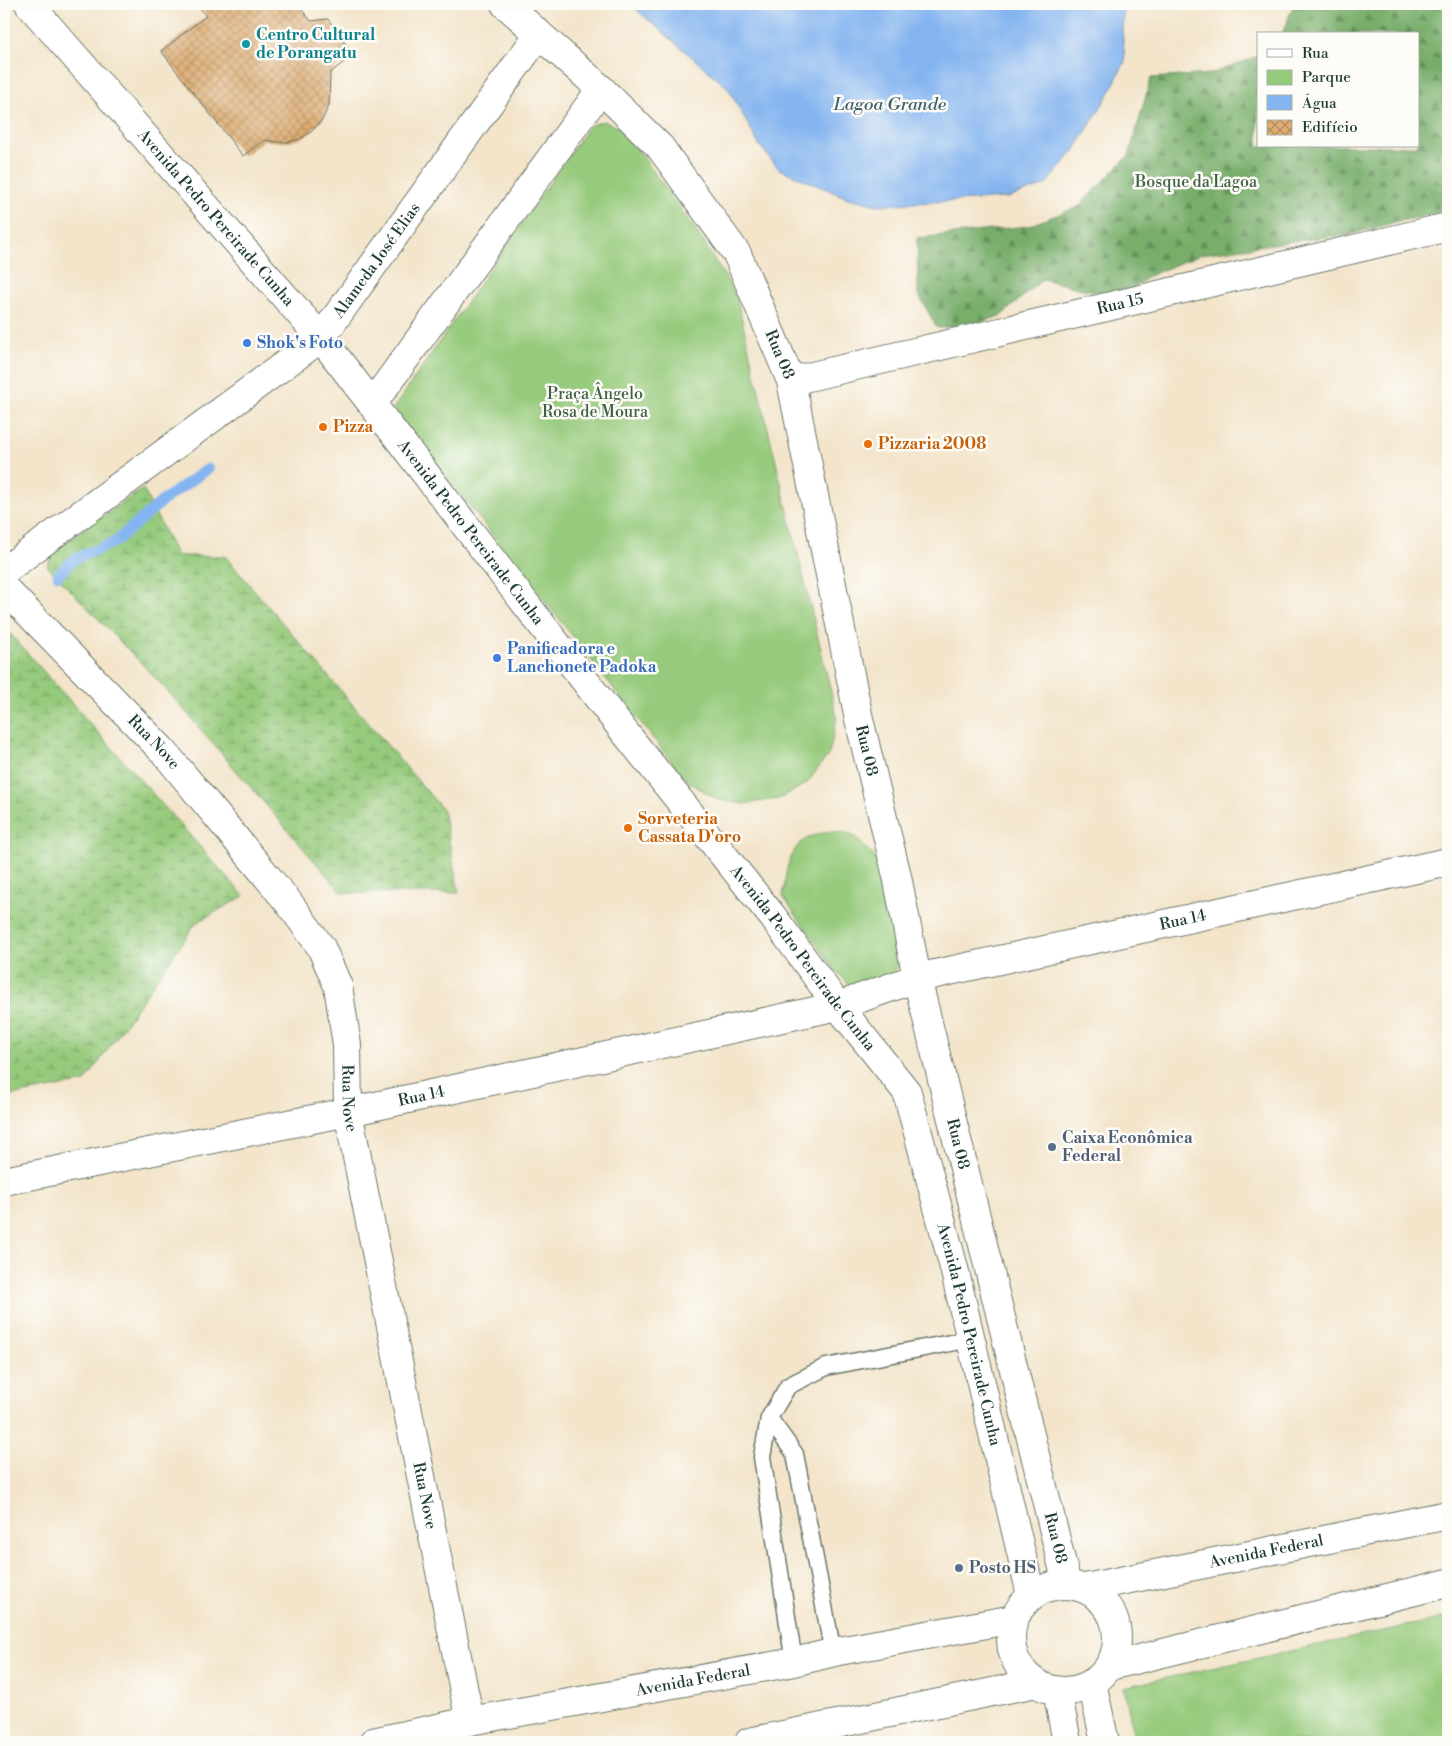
<svg xmlns="http://www.w3.org/2000/svg" width="1452" height="1746" viewBox="0 0 1452 1746" font-family="'Libre Bodoni',serif">
	<defs>
		<pattern id="forest-firs" width="22" height="20" patternUnits="userSpaceOnUse" patternTransform="scale(1.25)"><rect width="22" height="20" fill="#78ae6b"/><path d="M5 1l3.5 6h-7zM16 11l3.5 6h-7z" fill="#628f59"/></pattern>
		<pattern id="wetland-marsh" width="20" height="14" patternUnits="userSpaceOnUse" patternTransform="scale(1.25)"><rect width="20" height="14" fill="#96ca7b"/><path d="M1 5h8M5 5V1M11 12h8M15 12V8" fill="none" stroke="#7aa566"/></pattern>
		<pattern id="building-cross-hatch" width="8" height="8" patternUnits="userSpaceOnUse" patternTransform="scale(1.25)"><rect width="8" height="8" fill="#deab70"/><path d="M0 0l8 8M0 8l8-8" fill="none" stroke="#b38c5d"/></pattern>
	</defs>
	<rect width="100%" height="100%" fill="#fdfcf7"/>
	<filter id="ink" filterUnits="userSpaceOnUse"><feTurbulence type="fractalNoise" baseFrequency=".02" numOctaves="2"/><feDisplacementMap in="SourceGraphic" scale="10" xChannelSelector="R" yChannelSelector="G"/><feConvolveMatrix kernelMatrix="1 2 1 2 8 2 1 2 1" color-interpolation-filters="sRGB"/></filter>
	<filter id="wash" filterUnits="userSpaceOnUse"><feTurbulence type="fractalNoise" baseFrequency=".0096" numOctaves="4" result="noise"/><feDisplacementMap in="SourceGraphic" scale="20" xChannelSelector="R" yChannelSelector="G"/><feGaussianBlur stdDeviation="1.12" result="paint"/><feColorMatrix in="noise" values="0 0 0 0 0 0 0 0 0 0 0 0 0 0 0 0 0 1.4 0 .05"/><feComposite in="paint" operator="in"/></filter>
	<g filter="url(#wash)">
		<rect width="100%" height="100%" fill="#f3e4ca"/>
		<!-- forest -->
		<path fill="url(#forest-firs)" stroke="#4c7650" d="M 1294,4 L 1448,4 L 1448,211 L 1396,222 L 1348,235 L 1316,238 L 1201,254 L 1149,276 L 1123,297 L 1077,288 L 1043,279 L 1001,316 L 967,326 L 937,328 L 918,294 L 917,238 L 1028,226 L 1078,207 L 1129,155 L 1151,78 L 1211,74 L 1258,56 L 1258,146 L 1418,146 L 1418,34 L 1282,34 Z"/>
		<!-- wetland -->
		<path fill="url(#wetland-marsh)" stroke="#5a8458" d="M 143,489 L 177,556 L 225,556 L 443,810 L 459,893 L 342,893 L 165,688 L 47,566 L 56,548 Z
			M 4,627 L 244,896 L 196,923 L 85,1082 L 4,1097 Z"/>
		<!-- park -->
		<path fill="#96ca7b" stroke="#5a8458" d="M 603,121 L 623,129 L 701,238 L 736,295 L 837,717 L 829,754 L 807,783 L 779,799 L 743,804 L 718,800 L 686,780 L 393,409 L 589,126 Z
			M 830,831 L 852,834 L 874,856 L 883,873 L 898,965 L 887,980 L 869,989 L 850,985 L 835,970 L 783,897 C 786,875 786,850 808,838 C 814,835 823,833 830,831 Z
			M 1448,1617 L 1448,1742 L 1135,1742 L 1124,1687 Z"/>
		<!-- water -->
		<path fill="#85b5f0" stroke="#527992" d="M 630,4 L 1124,4 L 1122,30 L 1125,61 L 1110,92 L 1074,151 L 1045,185 L 1008,198 L 877,205 L 845,197 L 779,169 L 759,145 L 728,88 Z"/>
		<g fill="none" stroke-linecap="round" stroke-linejoin="round">
			<!-- stream -->
			<path stroke="#85b5f0" stroke-width="11" d="M 58,575 L 74,559 L 115,542 L 166,498 L 208,469"/>
		</g>
		<g id="blocks">
			<!-- building -->
			<path fill="url(#building-cross-hatch)" d="M 197,4 L 297,4 L 311,21 L 328,19 L 353,55 L 330,73 L 329,106 L 322,120 L 311,132 L 300,139 L 289,142 L 277,142 L 264,140 L 243,156 L 161,51 L 206,16 Z"/>
		</g>
	</g>
	<g filter="url(#ink)">
		<use href="#blocks" fill-opacity="0" stroke="#697768" stroke-width="1"/>
		<g fill="none" stroke-linecap="round" stroke-linejoin="round">
			<!-- lane casing -->
			<g stroke="#697768" stroke-width="19">
				<path id="lane" d="M 769,1418 L 795,1454 L 833,1653
					M 794,1662 L 762,1457 L 769,1418 L 788,1386 L 826,1367 L 971,1339"/>
			</g>
			<!-- street casing -->
			<g stroke="#697768" stroke-width="30">
				<g id="street">
					<path id="s1" d="M 791,381 L 1448,227"/>
					<path d="M 373,403 L 601,89"/>
					<path id="s2" d="M 4,571 L 321,338 L 539,34"/>
					<path id="s3" d="M 4,588 L 164,752 L 289,903 L 321,947 L 338,986 L 347,1045 L 348,1112 L 470,1721"/>
					<path id="s4" d="M 4,1181 L 348,1112 L 838,1006 L 917,978 L 1448,862"/>
				</g>
			</g>
			<!-- secondary casing -->
			<g stroke="#697768" stroke-width="30">
				<g id="secondary">
					<path id="s5" d="M 29,4 L 321,338 L 619,725 L 773,917 L 838,1006 L 907,1092 L 954,1268 L 1031,1595"/>
					<path id="s6" d="M 505,4 L 601,89 L 660,147 L 737,254 L 791,381 L 859,719 L 897,876 L 917,978 L 1067,1584"/>
					<circle cx="1064" cy="1638" r="53"/>
					<path id="s7" d="M 1085,1588 L 1448,1515"/>
					<path d="M 1110,1666 L 1448,1583"/>
					<path d="M 1092,1683 L 1105,1742"/>
					<path d="M 1057,1691 L 1067,1742"/>
					<path id="s8" d="M 373,1742 L 470,1721 L 794,1662 L 839,1651 L 1014,1619"/>
					<path d="M 749,1742 L 1036,1683"/>
				</g>
			</g>
			<!-- lane -->
			<use href="#lane" stroke="#fff" stroke-width="16"/>
			<!-- street -->
			<use href="#street" stroke="#fff" stroke-width="28"/>
			<!-- secondary -->
			<use href="#secondary" stroke="#fff" stroke-width="28"/>
		</g>
	</g>
	<!-- markers -->
	<circle fill="#0f9aa8" stroke="#fdfcf7" stroke-width="2" cx="246" cy="44" r="5"/>
	<g fill="#3f7fe0" stroke="#fdfcf7" stroke-width="2">
		<circle cx="247" cy="343" r="5"/>
		<circle cx="497" cy="658" r="5"/>
	</g>
	<g fill="#e8710a" stroke="#fdfcf7" stroke-width="2">
		<circle cx="323" cy="427" r="5"/>
		<circle cx="868" cy="444" r="5"/>
		<circle cx="628" cy="828" r="5"/>
	</g>
	<g fill="#5c6f8a" stroke="#fdfcf7" stroke-width="2">
		<circle cx="1052" cy="1147" r="5"/>
		<circle cx="959" cy="1568" r="5"/>
	</g>
	<g text-anchor="middle" dominant-baseline="central" stroke-width="5" stroke-linejoin="round" paint-order="stroke">
		<!-- culture labels -->
		<g font-size="16" font-weight="bold" fill="#0d838f" stroke="#fdfcf7" text-anchor="start">
			<text x="256" y="35">Centro Cultural<tspan x="256" dy="18">de Porangatu</tspan></text>
		</g>
		<!-- park labels -->
		<g font-size="16" fill="#3d6046" stroke="#fdfcf7">
			<text x="1196" y="182">Bosque da Lagoa</text>
			<text x="595" y="394">Praça Ângelo<tspan x="595" dy="18">Rosa de Moura</tspan></text>
		</g>
		<!-- street labels -->
		<g font-size="16" fill="#1f3d34" stroke="#fdfcf7">
			<text stroke="none"><textPath href="#s5" startOffset="284">Avenida Pedro Pereirade Cunha</textPath></text>
			<text stroke="none"><textPath href="#s2" startOffset="489">Alameda José Elias</textPath></text>
			<text stroke="none"><textPath href="#s1" startOffset="338">Rua 15</textPath></text>
			<text stroke="none"><textPath href="#s6" startOffset="452">Rua 08</textPath></text>
			<text stroke="none"><textPath href="#s5" startOffset="689">Avenida Pedro Pereirade Cunha</textPath></text>
			<text stroke="none"><textPath href="#s3" startOffset="215">Rua Nove</textPath></text>
			<text stroke="none"><textPath href="#s6" startOffset="858">Rua 08</textPath></text>
			<text stroke="none"><textPath href="#s4" startOffset="1208">Rua 14</textPath></text>
			<text stroke="none"><textPath href="#s5" startOffset="1229">Avenida Pedro Pereirade Cunha</textPath></text>
			<text stroke="none"><textPath href="#s4" startOffset="426">Rua 14</textPath></text>
			<text stroke="none"><textPath href="#s3" startOffset="635">Rua Nove</textPath></text>
			<text stroke="none"><textPath href="#s6" startOffset="1262">Rua 08</textPath></text>
			<text stroke="none"><textPath href="#s5" startOffset="1649">Avenida Pedro Pereirade Cunha</textPath></text>
			<text stroke="none"><textPath href="#s3" startOffset="1040">Rua Nove</textPath></text>
			<text stroke="none"><textPath href="#s6" startOffset="1668">Rua 08</textPath></text>
			<text stroke="none"><textPath href="#s7" startOffset="185">Avenida Federal</textPath></text>
			<text stroke="none"><textPath href="#s8" startOffset="326">Avenida Federal</textPath></text>
		</g>
		<!-- shop labels -->
		<g font-size="16" font-weight="bold" fill="#366cbe" stroke="#fdfcf7" text-anchor="start">
			<text x="257" y="343">Shok's Foto</text>
			<text x="507" y="649">Panificadora e<tspan x="507" dy="18">Lanchonete Padoka</tspan></text>
		</g>
		<!-- food labels -->
		<g font-size="16" font-weight="bold" fill="#c56008" stroke="#fdfcf7" text-anchor="start">
			<text x="333" y="427">Pizza</text>
			<text x="878" y="444">Pizzaria 2008</text>
			<text x="638" y="819">Sorveteria<tspan x="638" dy="18">Cassata D'oro</tspan></text>
		</g>
		<!-- service labels -->
		<g font-size="16" font-weight="bold" fill="#4e5e75" stroke="#fdfcf7" text-anchor="start">
			<text x="1062" y="1138">Caixa Econômica<tspan x="1062" dy="18">Federal</tspan></text>
			<text x="969" y="1568">Posto HS</text>
		</g>
		<!-- water labels -->
		<g font-size="18" font-style="italic" fill="#3e616c" stroke="#fdfcf7">
			<text x="890" y="104">Lagoa Grande</text>
		</g>
	</g>
	<!-- margin -->
	<rect width="1452" height="1746" fill="none" stroke="#fdfcf7" stroke-width="20"/>
	<!-- legend -->
	<rect x="1257" y="32" width="162" height="115" fill="#fdfcf7" stroke="#a4b0a9"/>
	<rect x="1267" y="49" width="25" height="8" fill="#ffffff" stroke="#a4b0a9"/>
	<text x="1302" y="58" font-size="15" fill="#1f3d34">Rua</text>
	<rect x="1267" y="70" width="25" height="15" fill="#96ca7b" stroke="#a4b0a9"/>
	<text x="1302" y="82" font-size="15" fill="#1f3d34">Parque</text>
	<rect x="1267" y="95" width="25" height="15" fill="#85b5f0" stroke="#a4b0a9"/>
	<text x="1302" y="108" font-size="15" fill="#1f3d34">Água</text>
	<rect x="1267" y="120" width="25" height="15" fill="url(#building-cross-hatch)" stroke="#a4b0a9"/>
	<text x="1302" y="132" font-size="15" fill="#1f3d34">Edifício</text>
</svg>
